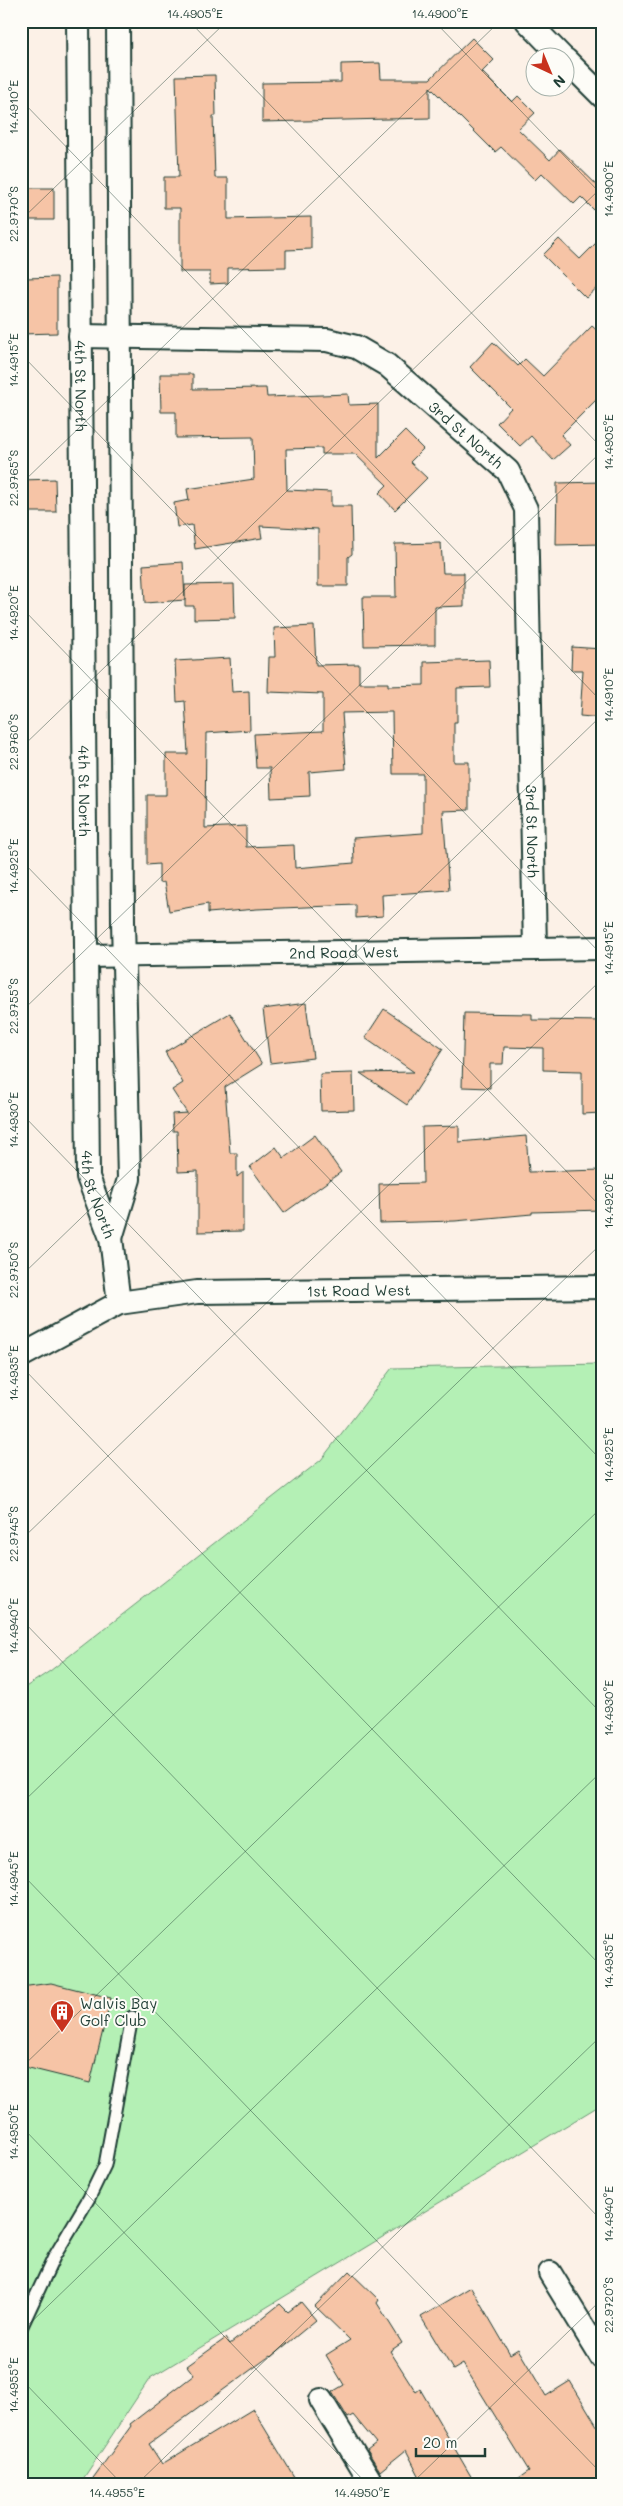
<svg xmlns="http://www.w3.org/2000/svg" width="623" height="2506" viewBox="0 0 623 2506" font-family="Mali,sans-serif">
	<rect width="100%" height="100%" fill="#fcf1e7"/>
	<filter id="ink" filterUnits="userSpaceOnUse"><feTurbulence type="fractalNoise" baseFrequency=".02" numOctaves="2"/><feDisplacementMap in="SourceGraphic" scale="10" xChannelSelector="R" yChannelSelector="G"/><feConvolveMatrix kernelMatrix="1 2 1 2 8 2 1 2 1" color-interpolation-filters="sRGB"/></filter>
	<g filter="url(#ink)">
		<!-- green -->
		<path fill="#b4f0b5" stroke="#6a9674" d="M 602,1364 L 602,2104 L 150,2378 L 79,2485 L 21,2485 L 21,1690 L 50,1671 L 321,1460 L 392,1368 Z"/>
		<!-- building -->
		<path fill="#f6c4a6" stroke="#1f3d34" d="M 472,38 L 494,60 L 482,72 L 512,102 L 518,96 L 535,113 L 518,129 L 550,160 L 560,149 L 602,190 L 602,218 L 581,197 L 574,204 L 542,173 L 535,180 L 501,147 L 495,152 L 430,87 L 430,118 L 262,122 L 262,83 L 341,82 L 341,64 L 380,63 L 381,79 L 430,79 Z
			M 215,75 L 216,116 L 213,116 L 215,178 L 228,178 L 228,219 L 311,217 L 311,249 L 286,250 L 286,267 L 228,268 L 228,283 L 210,284 L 210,272 L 180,272 L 180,208 L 164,208 L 164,177 L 179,177 L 176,76 Z
			M 21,188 L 54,188 L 54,220 L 21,220 Z
			M 602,237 L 602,283 L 586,298 L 543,255 L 559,239 L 580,259 Z
			M 57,277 L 57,333 L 21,334 L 21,310 L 27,310 L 26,278 Z
			M 592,326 L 602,335 L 602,394 L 561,435 L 570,445 L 553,460 L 531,436 L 520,446 L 497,423 L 511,408 L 470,367 L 493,342 L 518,366 L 525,359 L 543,376 Z
			M 160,374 L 193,374 L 193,389 L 266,388 L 267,397 L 348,394 L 349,405 L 378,404 L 378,458 L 405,431 L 423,449 L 410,462 L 427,478 L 395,510 L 379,493 L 387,485 L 355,454 L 322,454 L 322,448 L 286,449 L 287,490 L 331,492 L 331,506 L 351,506 L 352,554 L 348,557 L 348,586 L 318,586 L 318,529 L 260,526 L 262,538 L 195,549 L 192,525 L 177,527 L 174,503 L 189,500 L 187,489 L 254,479 L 253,437 L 176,438 L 176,412 L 161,412 Z
			M 55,479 L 56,512 L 21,512 L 21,480 Z
			M 602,482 L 602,544 L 556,545 L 557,483 Z
			M 441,543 L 443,573 L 464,573 L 464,606 L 435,607 L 435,645 L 364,646 L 363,597 L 396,597 L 395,544 Z
			M 183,562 L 185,600 L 145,603 L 143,565 Z
			M 234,584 L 235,618 L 194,619 L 194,606 L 185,606 L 185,585 Z
			M 314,626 L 316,665 L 359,664 L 359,683 L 388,683 L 388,686 L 424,685 L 424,662 L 489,660 L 490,687 L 457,688 L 457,722 L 454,722 L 454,762 L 469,762 L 469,810 L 443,811 L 449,890 L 382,895 L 383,916 L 356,918 L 356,905 L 257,909 L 208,913 L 208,904 L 169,911 L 164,882 L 159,883 L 159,864 L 147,865 L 147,795 L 166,795 L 166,754 L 188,754 L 185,701 L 177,702 L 175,661 L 230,658 L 232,692 L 249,691 L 250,730 L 206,733 L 205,828 L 246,826 L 246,847 L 294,845 L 295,868 L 354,863 L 353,838 L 423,833 L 423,774 L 393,774 L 392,712 L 342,713 L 346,769 L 309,772 L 310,796 L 271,798 L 270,768 L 256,768 L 254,734 L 323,731 L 323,694 L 268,692 L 269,657 L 275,657 L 274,628 Z
			M 572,647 L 602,649 L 602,718 L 580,716 L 583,670 L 571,670 Z
			M 306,1003 L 313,1058 L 270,1063 L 263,1009 Z
			M 384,1009 L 443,1049 L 407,1105 L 360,1073 L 414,1072 L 365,1038 Z
			M 230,1013 L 262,1064 L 225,1087 L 230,1153 L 237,1153 L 237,1177 L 243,1172 L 243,1231 L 198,1232 L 198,1171 L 178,1172 L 177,1131 L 173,1131 L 172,1114 L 187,1113 L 172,1090 L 183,1083 L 165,1052 Z
			M 464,1013 L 532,1014 L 532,1020 L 602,1021 L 602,1113 L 582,1114 L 582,1071 L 543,1070 L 543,1048 L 504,1047 L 503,1064 L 490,1064 L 490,1088 L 462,1087 Z
			M 353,1073 L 354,1110 L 321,1111 L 320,1074 Z
			M 459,1126 L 459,1142 L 526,1136 L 529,1172 L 602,1170 L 602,1210 L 532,1212 L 532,1214 L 455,1221 L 380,1223 L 379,1184 L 423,1183 L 422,1127 Z
			M 315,1135 L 341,1172 L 284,1213 L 250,1167 L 276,1147 L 284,1158 Z
			M 51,1983 L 111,1998 L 90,2083 L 21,2066 L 21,1987 Z
			M 349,2271 L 379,2300 L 377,2303 L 402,2343 L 390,2351 L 416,2392 L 420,2389 L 476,2485 L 424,2485 L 406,2450 L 380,2471 L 367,2450 L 376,2443 L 353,2415 L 348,2418 L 332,2392 L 344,2385 L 326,2355 L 350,2340 L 315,2306 Z
			M 471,2287 L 510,2354 L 518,2349 L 546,2396 L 570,2381 L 602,2434 L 602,2485 L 509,2485 L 529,2471 L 463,2364 L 453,2370 L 421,2317 Z
			M 301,2302 L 316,2320 L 271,2357 L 270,2356 L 149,2444 L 162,2464 L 253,2409 L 299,2485 L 88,2485 L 131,2426 L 130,2424 L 194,2375 L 187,2366 L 226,2338 L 230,2344 L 280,2304 L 288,2312 Z"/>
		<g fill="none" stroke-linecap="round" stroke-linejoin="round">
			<!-- service casing -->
			<g stroke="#1f3d34" stroke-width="15">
				<path id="service" d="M 21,2328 L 54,2257 L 89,2198 L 105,2165 L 132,2017"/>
			</g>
			<!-- minor casing -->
			<g stroke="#1f3d34" stroke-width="26">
				<g id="minor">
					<path id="s1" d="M 78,21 L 88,1177 L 111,1238 L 119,1303"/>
					<path d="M 527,21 L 563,58"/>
					<path d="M 566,60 L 602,96"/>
					<path id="s2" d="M 80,336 L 327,340 L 356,347 L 387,365 L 508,471 L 526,509 L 535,949"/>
					<path id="s3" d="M 86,956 L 602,948"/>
					<path d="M 111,1238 L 129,1179 L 123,921 L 118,21"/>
					<path id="s4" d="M 21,1356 L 119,1303 L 197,1292 L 602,1287"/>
					<path d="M 550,2273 L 602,2358"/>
					<path d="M 321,2400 L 373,2485"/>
				</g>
			</g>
			<!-- service -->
			<use href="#service" stroke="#fdfcf7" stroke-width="11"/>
			<!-- minor -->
			<use href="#minor" stroke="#fdfcf7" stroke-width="22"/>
		</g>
	</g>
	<!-- ticks -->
	<path fill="none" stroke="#1f3d34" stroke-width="1" stroke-opacity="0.45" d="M 189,21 L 602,448M 434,21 L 602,195M 21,100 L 602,702M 21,220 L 227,21M 21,354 L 602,955M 21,484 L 500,21M 21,607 L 602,1208M 21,748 L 602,187M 21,860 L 602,1461M 21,1012 L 602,451M 21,1113 L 602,1714M 21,1276 L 602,715M 21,1366 L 602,1967M 21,1540 L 602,979M 21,1619 L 602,2221M 21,1804 L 602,1243M 21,1873 L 602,2474M 21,2068 L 602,1507M 21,2126 L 368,2485M 21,2332 L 602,1771M 21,2379 L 123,2485M 136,2485 L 602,2035M 410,2485 L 602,2299"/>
	<!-- icons -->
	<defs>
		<g id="building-pin" transform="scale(1.25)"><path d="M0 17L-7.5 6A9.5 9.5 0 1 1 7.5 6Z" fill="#c8321e" stroke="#fdfcf7"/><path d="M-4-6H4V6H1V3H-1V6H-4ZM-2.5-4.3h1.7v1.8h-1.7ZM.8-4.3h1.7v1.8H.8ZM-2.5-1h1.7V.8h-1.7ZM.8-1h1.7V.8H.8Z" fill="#fff"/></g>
	</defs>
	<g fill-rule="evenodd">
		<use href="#building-pin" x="62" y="2012"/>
	</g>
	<g text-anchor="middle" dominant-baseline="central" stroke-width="4" stroke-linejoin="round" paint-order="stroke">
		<!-- street labels -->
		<g font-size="15" fill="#1f3d34" stroke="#fdfcf7">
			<text stroke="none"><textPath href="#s1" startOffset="365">4th St North</textPath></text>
			<text stroke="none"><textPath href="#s2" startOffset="418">3rd St North</textPath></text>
			<text stroke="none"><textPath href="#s1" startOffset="770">4th St North</textPath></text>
			<text stroke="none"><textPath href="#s2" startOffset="838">3rd St North</textPath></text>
			<text stroke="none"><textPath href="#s3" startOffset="258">2nd Road West</textPath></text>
			<text stroke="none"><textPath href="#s1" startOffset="1175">4th St North</textPath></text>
			<text stroke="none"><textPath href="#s4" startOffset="352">1st Road West</textPath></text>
		</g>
		<!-- poi labels -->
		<g font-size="15" fill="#1f3d34" stroke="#fdfcf7" text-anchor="start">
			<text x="80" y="2003">Walvis Bay<tspan x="80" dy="17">Golf Club</tspan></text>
		</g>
	</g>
	<!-- margin -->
	<rect width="623" height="2506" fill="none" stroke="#fdfcf7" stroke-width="55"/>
	<!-- north arrow -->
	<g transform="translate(550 72) rotate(136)"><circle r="24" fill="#fdfcf7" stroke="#a4b0a9"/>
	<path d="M0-4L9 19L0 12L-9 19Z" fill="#c8321e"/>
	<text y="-8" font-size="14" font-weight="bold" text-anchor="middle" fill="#1f3d34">N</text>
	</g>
	<!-- scale -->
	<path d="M416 2448v8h69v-8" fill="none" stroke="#1f3d34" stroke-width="2.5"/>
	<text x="423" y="2448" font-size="15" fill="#1f3d34" stroke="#fdfcf7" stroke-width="4" paint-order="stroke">20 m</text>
	<rect x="28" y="28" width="568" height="2450" fill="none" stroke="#1f3d34" stroke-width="2"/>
	<g font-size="12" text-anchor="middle" fill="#1f3d34">
		<text x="195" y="18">14.4905°E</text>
		<text x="440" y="18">14.4900°E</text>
		<text transform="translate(14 107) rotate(-90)" y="4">14.4910°E</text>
		<text transform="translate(609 189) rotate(-90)" y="4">14.4900°E</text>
		<text transform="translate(14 214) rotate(-90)" y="4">22.9770°S</text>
		<text transform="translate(14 360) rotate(-90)" y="4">14.4915°E</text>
		<text transform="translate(609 442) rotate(-90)" y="4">14.4905°E</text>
		<text transform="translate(14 478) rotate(-90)" y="4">22.9765°S</text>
		<text transform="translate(14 613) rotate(-90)" y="4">14.4920°E</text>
		<text transform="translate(609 695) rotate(-90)" y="4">14.4910°E</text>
		<text transform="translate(14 742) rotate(-90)" y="4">22.9760°S</text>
		<text transform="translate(14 866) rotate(-90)" y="4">14.4925°E</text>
		<text transform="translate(609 948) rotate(-90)" y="4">14.4915°E</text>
		<text transform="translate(14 1006) rotate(-90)" y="4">22.9755°S</text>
		<text transform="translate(14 1120) rotate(-90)" y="4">14.4930°E</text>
		<text transform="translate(609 1201) rotate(-90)" y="4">14.4920°E</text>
		<text transform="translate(14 1270) rotate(-90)" y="4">22.9750°S</text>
		<text transform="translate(14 1373) rotate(-90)" y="4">14.4935°E</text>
		<text transform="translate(609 1455) rotate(-90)" y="4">14.4925°E</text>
		<text transform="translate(14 1534) rotate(-90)" y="4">22.9745°S</text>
		<text transform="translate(14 1626) rotate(-90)" y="4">14.4940°E</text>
		<text transform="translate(609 1708) rotate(-90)" y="4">14.4930°E</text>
		<text transform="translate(14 1879) rotate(-90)" y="4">14.4945°E</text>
		<text transform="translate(609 1961) rotate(-90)" y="4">14.4935°E</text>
		<text transform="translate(14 2132) rotate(-90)" y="4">14.4950°E</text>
		<text transform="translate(609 2214) rotate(-90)" y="4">14.4940°E</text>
		<text transform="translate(609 2305) rotate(-90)" y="4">22.9720°S</text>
		<text transform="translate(14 2385) rotate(-90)" y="4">14.4955°E</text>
		<text x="117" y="2497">14.4955°E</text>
		<text x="362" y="2497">14.4950°E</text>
	</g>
</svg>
